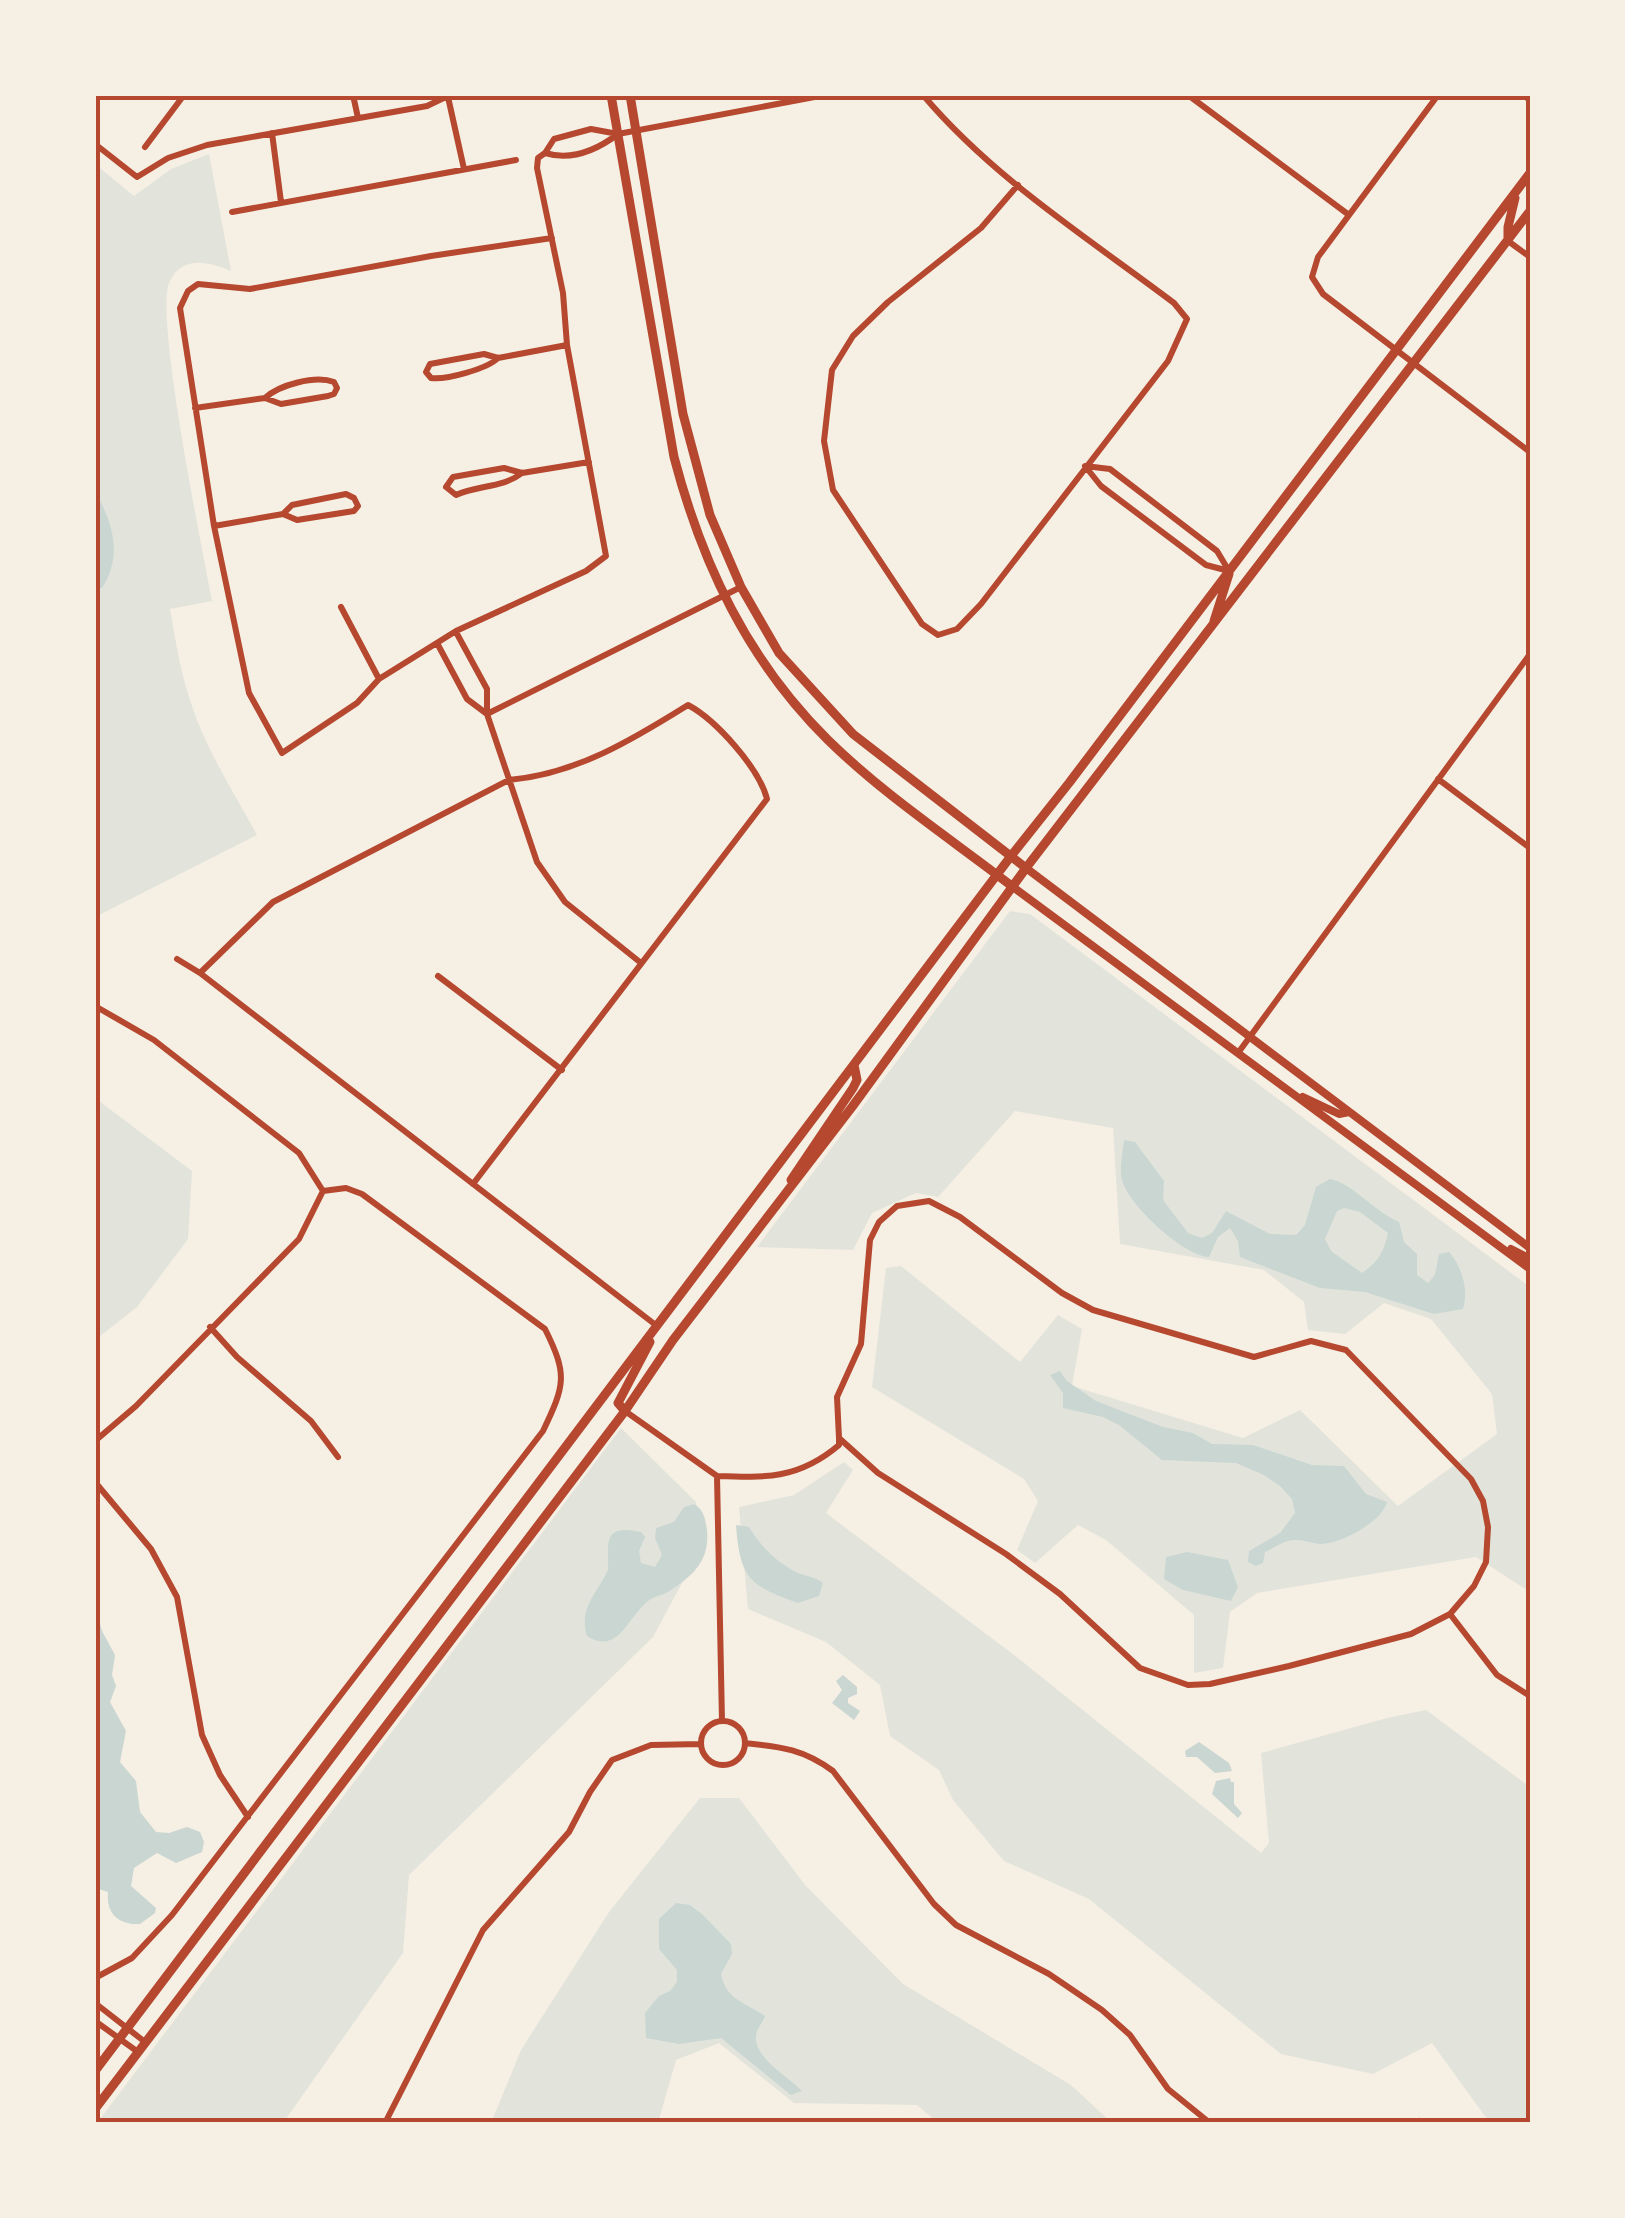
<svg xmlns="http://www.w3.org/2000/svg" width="1625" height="2218" viewBox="0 0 1625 2218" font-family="'PT Sans Narrow',sans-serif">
	<rect width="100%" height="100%" fill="#f6efe4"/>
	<!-- green -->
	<path fill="#e2e4dc" d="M 209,154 L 231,271 C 209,262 183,255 170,281 C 153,311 203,552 212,601 L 170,609 C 176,643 181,676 193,709 C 208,753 235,794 257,835 L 95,917 L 95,164 L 134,196 L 171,169 Z
		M 1010,911 L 1030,914 L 1530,1287 L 1530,1592 L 1476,1557 L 1257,1593 L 1230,1612 L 1223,1668 L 1194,1673 L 1194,1615 L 1106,1540 L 1078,1525 L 1035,1563 L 1017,1550 L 1038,1501 L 1024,1479 L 872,1387 L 886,1268 L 901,1266 L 1020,1362 L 1058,1315 L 1082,1329 L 1072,1386 L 1243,1438 L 1300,1410 L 1398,1506 L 1497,1434 L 1492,1394 L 1431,1319 L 1384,1303 L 1345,1334 L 1308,1330 L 1304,1302 L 1264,1270 L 1120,1244 L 1113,1128 L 1015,1111 L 938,1197 L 916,1193 L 872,1213 L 853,1250 L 757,1247 Z
		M 95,1098 L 192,1171 L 188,1239 L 137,1307 L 95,1340 Z
		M 621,1428 L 696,1502 L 702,1546 L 653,1637 L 409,1875 L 403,1953 L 283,2123 L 97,2123 Z
		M 844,1462 L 853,1470 L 826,1513 L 1014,1655 L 1261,1853 L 1269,1843 L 1261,1753 L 1387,1718 L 1426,1710 L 1530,1787 L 1530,2123 L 1490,2123 L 1432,2043 L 1373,2074 L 1281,2054 L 1089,1899 L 1004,1861 L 953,1800 L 939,1770 L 890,1736 L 880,1685 L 826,1642 L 748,1609 L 739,1507 L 794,1495 Z
		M 700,1798 L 739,1798 L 806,1886 L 903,1984 L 1071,2085 L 1112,2123 L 938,2123 L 917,2105 L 794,2103 L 719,2043 L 676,2060 L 658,2123 L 491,2123 L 521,2050 L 609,1912 Z"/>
	<!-- water -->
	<path fill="#c9d6d2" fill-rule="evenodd" d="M 95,491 C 113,523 123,556 102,588 L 95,588 Z
		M 1124,1140 L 1135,1142 L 1164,1181 L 1163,1200 L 1188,1233 L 1202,1238 L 1212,1233 L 1226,1211 L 1270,1234 L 1296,1235 L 1305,1225 L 1316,1187 L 1330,1179 C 1354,1184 1372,1210 1399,1222 L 1404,1242 L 1417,1254 L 1417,1275 L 1428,1283 L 1435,1275 L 1439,1254 L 1449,1252 C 1462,1267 1469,1290 1463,1309 L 1434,1314 L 1365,1292 L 1320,1288 L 1240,1257 L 1238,1241 L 1230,1228 L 1218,1237 L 1209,1257 C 1184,1256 1129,1206 1122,1180 C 1119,1169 1123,1152 1124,1140 ZM 1344,1208 L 1360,1212 L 1388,1233 C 1384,1252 1378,1262 1362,1273 L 1331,1251 L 1325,1239 L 1337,1211 Z
		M 1060,1371 L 1067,1381 L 1096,1401 L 1163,1427 L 1193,1433 L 1212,1444 L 1253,1445 L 1312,1465 L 1344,1466 L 1366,1494 L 1387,1502 C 1382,1522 1341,1544 1320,1544 C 1309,1543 1300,1538 1288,1541 C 1280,1543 1272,1549 1265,1552 L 1263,1563 L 1256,1566 L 1248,1562 L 1249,1551 L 1280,1533 L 1295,1513 L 1292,1499 L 1280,1486 L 1264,1475 L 1236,1463 L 1162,1460 L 1119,1425 L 1103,1417 L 1063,1408 L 1063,1393 L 1050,1375 Z
		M 694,1504 C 704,1510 705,1518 707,1530 C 710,1562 692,1576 668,1592 C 661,1596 653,1596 647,1602 C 628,1617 618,1656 587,1636 C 578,1608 598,1592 608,1570 C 609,1544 601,1523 641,1532 L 645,1537 L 639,1551 L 641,1563 L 655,1567 L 662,1555 L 655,1538 L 656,1528 L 674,1522 L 684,1507 Z
		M 736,1525 L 749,1527 C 761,1546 772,1558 792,1570 C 801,1576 813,1575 823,1583 L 819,1596 L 798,1603 C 749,1586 740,1578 736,1525 Z
		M 1187,1552 L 1228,1560 L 1238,1587 L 1231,1601 L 1183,1590 L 1164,1579 L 1166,1557 Z
		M 95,1606 L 102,1631 L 115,1655 L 112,1675 L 116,1686 L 110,1702 L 126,1731 L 120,1762 L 136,1781 L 140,1812 L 156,1832 L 169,1833 L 187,1827 L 200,1832 L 204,1842 L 202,1852 L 176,1863 L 157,1853 L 134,1868 L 131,1886 L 156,1908 L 155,1913 L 140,1924 C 118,1925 106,1913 108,1892 L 95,1888 L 98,1776 L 95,1768 Z
		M 843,1675 L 857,1687 L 857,1694 L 848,1698 L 848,1703 L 860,1711 L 854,1720 L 832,1703 L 842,1690 L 836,1681 Z
		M 1199,1742 L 1229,1763 L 1232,1771 L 1215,1773 L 1197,1757 L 1186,1757 L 1185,1751 Z
		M 1230,1778 L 1231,1782 L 1234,1782 L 1234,1804 L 1242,1813 L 1238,1818 L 1212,1794 L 1216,1781 Z
		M 676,1903 L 690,1905 L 703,1915 L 731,1944 L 732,1954 L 721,1974 C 726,2000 746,2003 765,2016 C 763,2022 759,2026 757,2031 C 749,2056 788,2076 802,2091 L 791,2095 L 721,2038 L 679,2044 L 646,2038 L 645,2013 L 659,1996 L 670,1991 L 677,1982 L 677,1970 L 659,1949 L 659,1919 Z"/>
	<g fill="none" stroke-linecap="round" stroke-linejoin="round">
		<!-- minor -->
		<path stroke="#b5482f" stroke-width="6" d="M 353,95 L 358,118
			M 923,95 C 993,178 1088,238 1174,303 L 1187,319 L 1168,361 L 981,604 L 957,629 L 938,635 L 922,624 L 833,490 L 824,441 L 832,370 L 853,336 L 888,302 L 981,228 L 1018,185
			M 1188,95 L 1349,215
			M 1438,95 L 1318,257 L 1312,277 L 1323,294 L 1530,452
			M 1523,95 L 1530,100
			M 448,97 L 464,169
			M 591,129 L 618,134 C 597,150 572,161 545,153 L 554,139 Z
			M 272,133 L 281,202
			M 618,134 L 825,95
			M 95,144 L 137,177 L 168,158 L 207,145 L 427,106 L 450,95
			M 145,147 L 184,95
			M 545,153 L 538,158 L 537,168 L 563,293 L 567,345 L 606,556 L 586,571 L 456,631 L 379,679 L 357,703 L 282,753 L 249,693 L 214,526 L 180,308 L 188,291 L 198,284 L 250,289 L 431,256 L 552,238
			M 232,212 L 516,160
			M 1508,241 L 1530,257
			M 498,358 C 487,369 446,380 431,378 L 426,372 L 430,364 L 484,354 L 498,358 L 567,345
			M 195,408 L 265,398 L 281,404 L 328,396 L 334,394 L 337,388 L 334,382 C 315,375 279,385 265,398
			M 1085,466 L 1110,469 L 1217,551 L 1229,571 L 1206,565 L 1101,486 Z
			M 522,473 C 503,488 478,485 456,495 L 446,487 L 453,477 L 504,468 L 522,473 L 589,462
			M 214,526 L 283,514 L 292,505 L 346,494 L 354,498 L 358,506 L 354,511 L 297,520 L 283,514
			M 341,607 L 379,679
			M 437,643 L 467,699 L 487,714 L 487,689 L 456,632
			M 1438,779 L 1530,848
			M 177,959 L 200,973 L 657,1326
			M 641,963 L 565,902 L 537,862 L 487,714 L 741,587
			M 200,973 L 273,902 L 509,780 C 576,774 632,740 688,705 C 716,720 759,768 767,799 L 473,1184
			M 438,976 L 562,1070
			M 95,1006 L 154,1040 L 299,1153 L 323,1191 L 346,1188 L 362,1194 L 545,1329 C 568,1375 565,1385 543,1431 L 172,1915 L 132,1958 L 95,1978
			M 1238,1053 L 1530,654
			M 929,1201 L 960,1217 L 1062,1293 L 1093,1310 L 1254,1357 L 1311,1341 L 1346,1350 L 1471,1479 L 1483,1501 L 1488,1527 L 1486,1562 L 1474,1586 L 1450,1614 L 1411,1634 L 1289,1666 L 1210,1684 L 1188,1685 L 1140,1668 L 1060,1594 L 1006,1554 L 878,1473 L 839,1438 L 837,1397 L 861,1344 L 870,1240 L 879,1222 L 897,1206 Z
			M 210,1327 L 237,1357 L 311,1421 L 338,1457
			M 625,1411 L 717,1476 L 722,1721
			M 95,1441 L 136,1406 L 299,1239 L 323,1191
			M 717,1476 C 766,1478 799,1479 839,1445 L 839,1438
			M 95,1482 L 151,1549 L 177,1597 L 202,1735 L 220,1775 L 248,1817
			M 1450,1614 L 1497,1675 L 1530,1696
			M701 1743a22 22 0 1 1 44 0a22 22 0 1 1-44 0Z
			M 745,1743 C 782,1747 803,1749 833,1771 L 934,1904 L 956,1925 L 1049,1974 L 1102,2010 L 1130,2035 L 1168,2089 L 1210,2123
			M 95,2003 L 145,2042
			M 95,2021 L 138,2052
			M 371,2123 L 385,2122
			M 385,2123 L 483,1930 L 569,1832 L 590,1792 L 612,1760 L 651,1745 L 701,1744
			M 1416,2123 L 1419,2121"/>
		<!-- tertiary -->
		<path stroke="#b5482f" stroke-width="8" d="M 1026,868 L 1530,1248
			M 1013,887 L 1530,1269
			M 1303,1097 L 1339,1114 L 1349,1112
			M 1511,1249 L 1530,1259"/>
		<!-- secondary -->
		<path stroke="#b5482f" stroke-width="9" d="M 611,95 L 674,457 C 702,564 748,661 828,740 C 884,795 951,839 1013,887
			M 630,95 L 683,414 L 710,515 L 741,587 L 779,653 L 853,734 L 1026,868
			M 1508,241 L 1508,227 L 1515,198
			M 1214,621 L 1229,574
			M 791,1180 L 853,1088 L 857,1080 L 854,1065
			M 625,1411 L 618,1403 L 650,1342
			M 95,2071 L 1011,856 L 1069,783 L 1530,173
			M 95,2109 L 625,1411 L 673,1340 L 852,1107 L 1026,868 L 1530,211"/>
	</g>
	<!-- border -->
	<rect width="1625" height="2218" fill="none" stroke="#f6efe4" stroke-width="195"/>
	<rect x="98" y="98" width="1430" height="2022" fill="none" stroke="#b5482f" stroke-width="4"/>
</svg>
